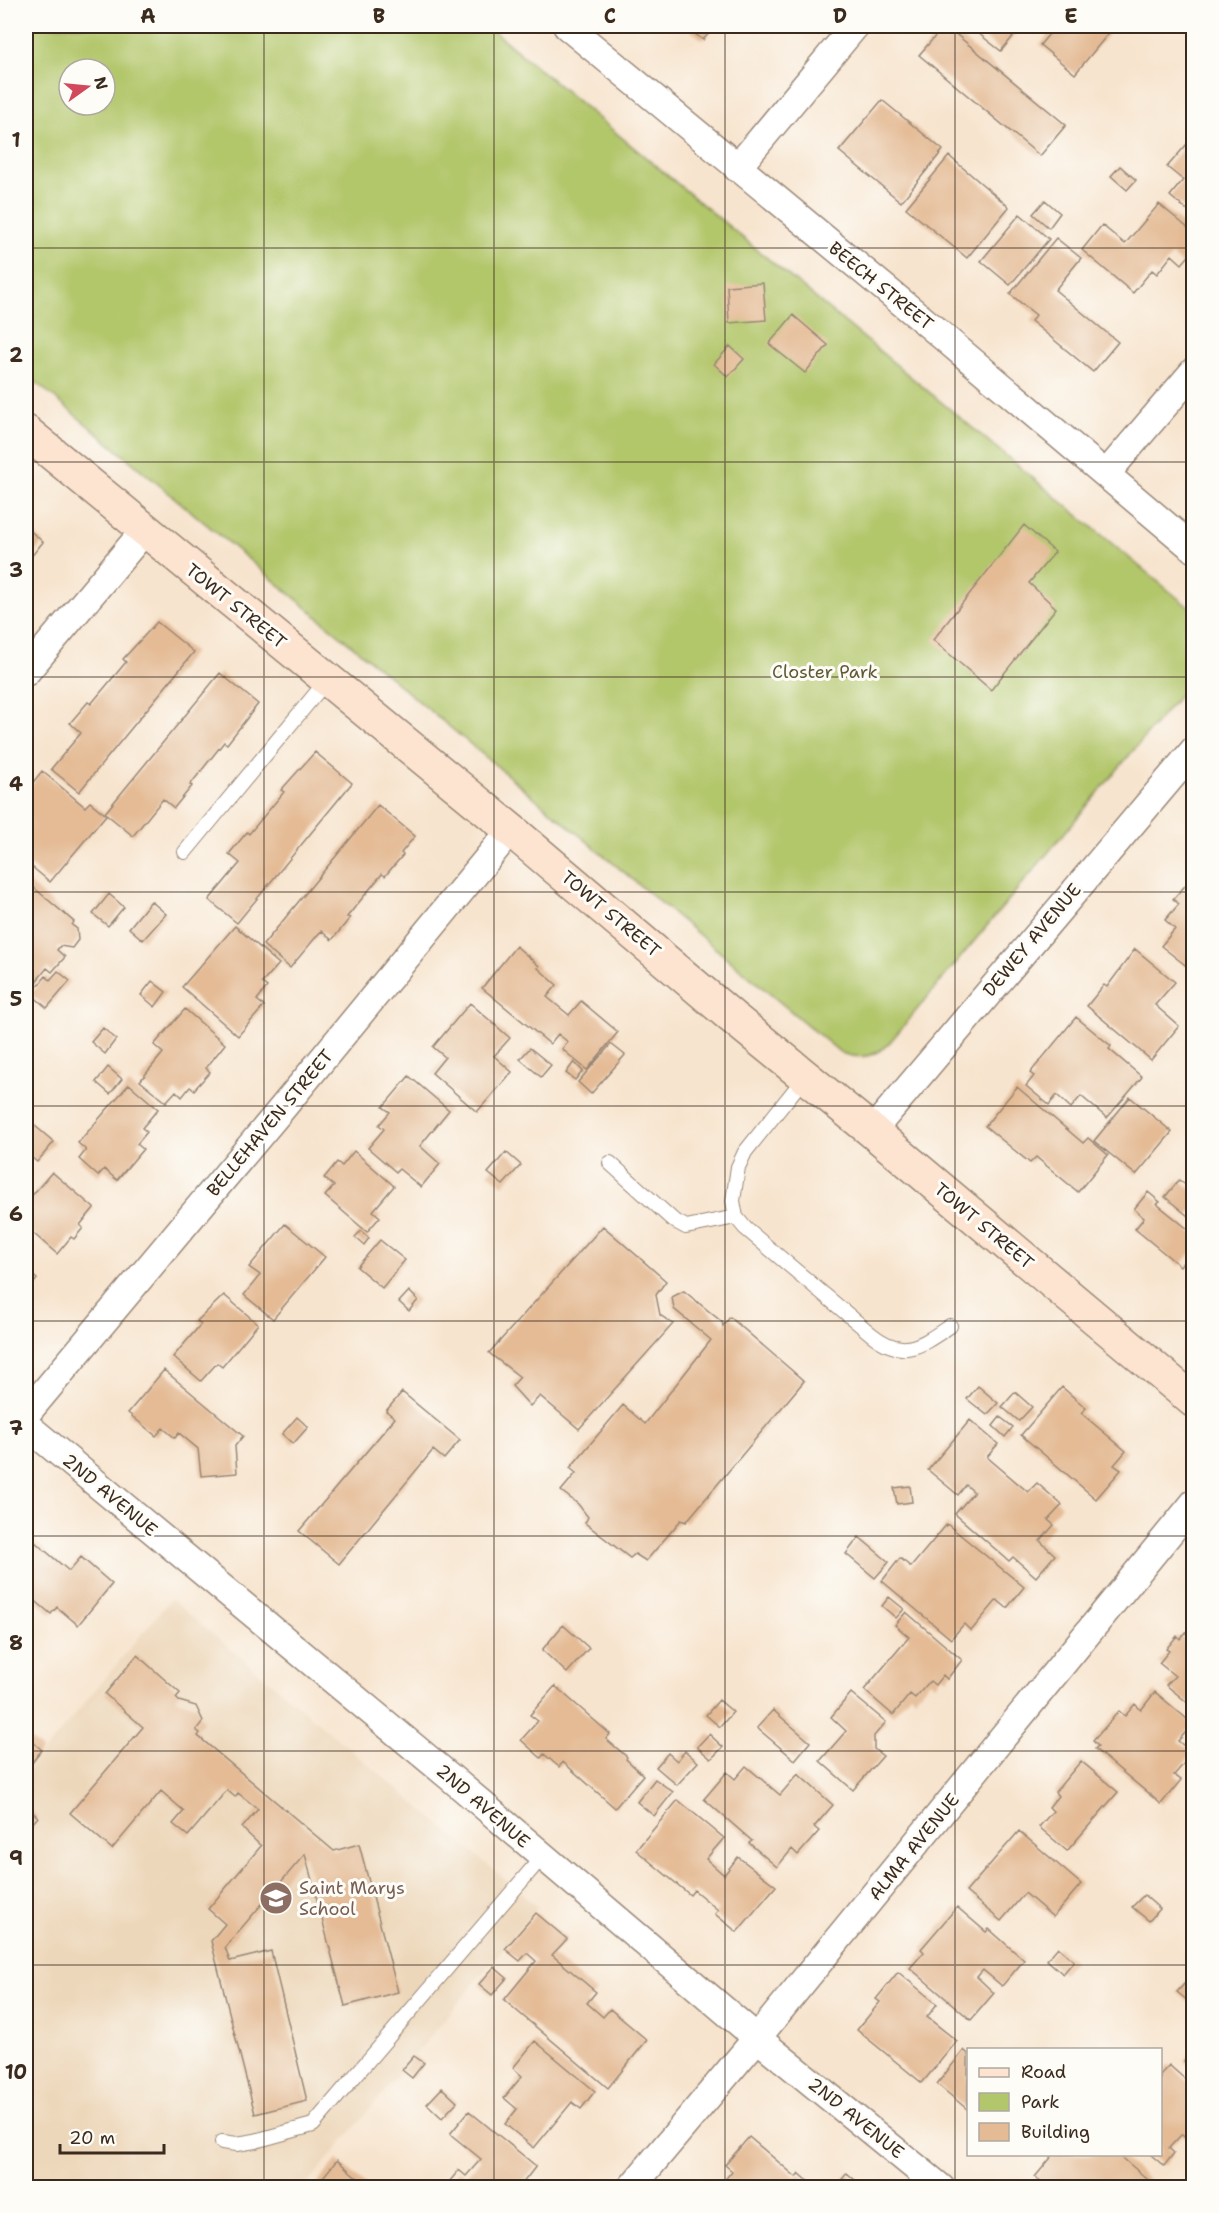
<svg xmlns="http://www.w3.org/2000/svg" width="1219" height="2213" viewBox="0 0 1219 2213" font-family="'Shantell Sans',sans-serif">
	<rect width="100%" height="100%" fill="#fdfcf7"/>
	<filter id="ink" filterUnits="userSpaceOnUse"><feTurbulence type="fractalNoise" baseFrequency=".0167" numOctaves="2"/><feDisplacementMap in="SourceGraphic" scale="12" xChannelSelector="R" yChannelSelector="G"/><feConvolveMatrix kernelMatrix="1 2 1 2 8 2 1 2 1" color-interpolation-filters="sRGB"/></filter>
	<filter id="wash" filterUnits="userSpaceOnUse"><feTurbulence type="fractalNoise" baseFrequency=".008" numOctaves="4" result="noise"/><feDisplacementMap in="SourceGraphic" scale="24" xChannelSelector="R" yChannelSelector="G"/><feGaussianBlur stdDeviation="1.35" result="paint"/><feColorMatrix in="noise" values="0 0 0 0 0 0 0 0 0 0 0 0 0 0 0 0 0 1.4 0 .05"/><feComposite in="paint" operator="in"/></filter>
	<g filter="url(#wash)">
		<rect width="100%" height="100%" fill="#f7e4ce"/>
		<!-- built -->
		<path fill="#edd7ba" d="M 171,1599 L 538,1907 L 305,2187 L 26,2188 L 26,1773 Z"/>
		<!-- green -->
		<path fill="#b2c66b" stroke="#767844" stroke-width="1.5" fill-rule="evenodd" d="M 26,26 L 487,26 L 1191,609 L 1194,612 L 1193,679 L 890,1042 C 876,1057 861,1060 841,1053 L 26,374 ZM 69,69 L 105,69 L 105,105 L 69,105 Z"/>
		<g id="blocks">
			<!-- building -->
			<path fill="#e4bb95" d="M 685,26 L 715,26 L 703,40 Z
				M 944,26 L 946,26 L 1066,125 L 1040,156 L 919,55 Z
				M 969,26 L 1022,26 L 1001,51 Z
				M 1051,26 L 1098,26 L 1108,34 L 1075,74 L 1040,45 L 1054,28 Z
				M 882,100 L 943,150 L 901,202 L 839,151 Z
				M 1194,136 L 1194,216 L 1170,196 L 1183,180 L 1167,167 Z
				M 949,156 L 1009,207 L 967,258 L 906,208 Z
				M 1120,166 L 1136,180 L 1127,190 L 1111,176 Z
				M 1045,200 L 1060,213 L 1049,228 L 1033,214 Z
				M 1159,204 L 1194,233 L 1194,250 L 1182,264 L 1172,255 L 1157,274 L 1152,270 L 1133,293 L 1082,250 L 1102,225 L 1125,244 Z
				M 1020,214 L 1049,239 L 1010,285 L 981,261 Z
				M 1056,238 L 1081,258 L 1055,290 L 1118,342 L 1093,372 L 1031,321 L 1036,315 L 1010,294 Z
				M 763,283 L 766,320 L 729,323 L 727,286 Z
				M 793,315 L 828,345 L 805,373 L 769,344 Z
				M 730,346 L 744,359 L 728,377 L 714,364 Z
				M 1024,525 L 1055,552 L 1029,583 L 1056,608 L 991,690 L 933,640 Z
				M 26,527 L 43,542 L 26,563 Z
				M 157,622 L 194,652 L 79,792 L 51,769 L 81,733 L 70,723 L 88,702 L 91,704 L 126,662 L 123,659 Z
				M 220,673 L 258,704 L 227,744 L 224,742 L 190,785 L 192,786 L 174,808 L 163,799 L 133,836 L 105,813 Z
				M 315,752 L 352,783 L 237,923 L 209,900 L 240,863 L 229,854 L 247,832 L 249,834 L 284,792 L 281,790 Z
				M 42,771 L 85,807 L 90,802 L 106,815 L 50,882 L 26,862 L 26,791 Z
				M 378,805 L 415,836 L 401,853 L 403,855 L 385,876 L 382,874 L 347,917 L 350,918 L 332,940 L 321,931 L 290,968 L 263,945 Z
				M 1194,876 L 1194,962 L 1189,968 L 1161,946 L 1175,929 L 1165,920 L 1179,904 L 1173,899 Z
				M 26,881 L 74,922 L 72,925 L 77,929 L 78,940 L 72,948 L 60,946 L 57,950 L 65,957 L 52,972 L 47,968 L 30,989 L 26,986 Z
				M 109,894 L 124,907 L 108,926 L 93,914 Z
				M 151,901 L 166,914 L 143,940 L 129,928 Z
				M 235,926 L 279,964 L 262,983 L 267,987 L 257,1000 L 264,1006 L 238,1036 L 182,987 Z
				M 516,946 L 539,966 L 538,968 L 557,985 L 547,997 L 569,1015 L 581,1001 L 618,1032 L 587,1070 L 562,1049 L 568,1042 L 558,1034 L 550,1044 L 482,988 Z
				M 1135,949 L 1175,982 L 1155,1005 L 1179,1026 L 1151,1060 L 1087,1006 L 1104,985 L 1107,987 Z
				M 58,971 L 70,981 L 47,1008 L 31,994 L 46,976 L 50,980 Z
				M 152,981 L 166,992 L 155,1007 L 141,995 Z
				M 470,1003 L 510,1038 L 494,1056 L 512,1072 L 477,1112 L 432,1073 L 445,1057 L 433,1047 Z
				M 185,1009 L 225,1044 L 206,1068 L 210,1072 L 194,1090 L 190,1087 L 182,1097 L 176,1091 L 166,1102 L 140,1081 L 163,1053 L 154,1045 Z
				M 1076,1017 L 1111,1046 L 1109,1049 L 1142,1077 L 1107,1118 L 1081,1096 L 1071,1108 L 1057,1095 L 1049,1105 L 1026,1086 L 1034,1076 L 1030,1073 Z
				M 103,1028 L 116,1039 L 105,1054 L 91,1042 Z
				M 611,1044 L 625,1055 L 591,1094 L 578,1082 Z
				M 530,1048 L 551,1065 L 541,1077 L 520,1059 Z
				M 574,1062 L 583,1071 L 575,1080 L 566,1073 Z
				M 108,1067 L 122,1079 L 110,1094 L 96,1082 Z
				M 409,1076 L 449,1110 L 420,1146 L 440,1164 L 421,1187 L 399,1169 L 396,1172 L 368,1148 L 384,1129 L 379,1125 L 390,1112 L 383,1107 Z
				M 129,1084 L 158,1109 L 142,1128 L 147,1132 L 137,1144 L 143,1149 L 117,1180 L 104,1169 L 98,1176 L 79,1159 L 86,1150 L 78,1143 Z
				M 1017,1087 L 1083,1143 L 1088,1138 L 1108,1155 L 1078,1192 L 1036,1157 L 1030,1163 L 985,1126 Z
				M 1130,1097 L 1172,1132 L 1136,1175 L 1094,1141 Z
				M 28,1120 L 54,1142 L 37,1162 L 26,1153 L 26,1124 Z
				M 354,1151 L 394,1186 L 373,1211 L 380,1217 L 367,1232 L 325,1196 L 334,1186 L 324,1178 L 337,1162 L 342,1166 Z
				M 506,1152 L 521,1165 L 503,1185 L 488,1173 Z
				M 52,1172 L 94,1208 L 80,1225 L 83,1228 L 74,1239 L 71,1237 L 57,1254 L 26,1227 L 26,1195 L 29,1199 Z
				M 1179,1180 L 1194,1191 L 1194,1209 L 1188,1216 L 1165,1197 Z
				M 1148,1192 L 1160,1202 L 1157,1204 L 1194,1234 L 1194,1250 L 1180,1266 L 1135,1229 L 1144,1218 L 1134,1209 Z
				M 285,1224 L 325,1257 L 273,1319 L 244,1295 L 260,1275 L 249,1267 Z
				M 603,1226 L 666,1281 L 656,1295 L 660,1315 L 673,1324 L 579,1429 L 540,1396 L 530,1406 L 512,1386 L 520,1377 L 489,1353 Z
				M 361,1231 L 369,1238 L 364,1245 L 355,1237 Z
				M 380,1240 L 405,1260 L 382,1288 L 357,1267 Z
				M 26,1269 L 37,1279 L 26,1293 Z
				M 409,1291 L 418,1300 L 409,1311 L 399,1302 Z
				M 684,1291 L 722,1322 L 723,1326 L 730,1317 L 804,1381 L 686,1522 L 681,1520 L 646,1561 L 635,1554 L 630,1558 L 585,1523 L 588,1517 L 578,1504 L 561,1491 L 576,1473 L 570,1468 L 623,1405 L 645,1424 L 711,1340 L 674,1309 L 672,1297 Z
				M 224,1295 L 258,1324 L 222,1367 L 217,1363 L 201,1381 L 173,1357 L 201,1324 L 197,1321 Z
				M 164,1370 L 243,1436 L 235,1446 L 237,1473 L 201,1476 L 198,1449 L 179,1433 L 175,1438 L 163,1428 L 156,1436 L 128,1413 Z
				M 978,1386 L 998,1403 L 987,1415 L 967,1399 Z
				M 1062,1387 L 1086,1408 L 1081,1413 L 1126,1451 L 1114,1465 L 1121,1470 L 1096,1499 L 1021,1435 Z
				M 402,1392 L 460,1440 L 444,1459 L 433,1450 L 339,1564 L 299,1531 L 395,1418 L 386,1411 Z
				M 1015,1392 L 1032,1407 L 1019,1421 L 1002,1407 Z
				M 297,1417 L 308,1427 L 293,1444 L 282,1434 Z
				M 1000,1417 L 1013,1427 L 1005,1437 L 993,1426 Z
				M 970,1420 L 998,1444 L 987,1457 L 1028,1492 L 1037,1483 L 1062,1505 L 1048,1520 L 1054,1525 L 1040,1541 L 1055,1555 L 1036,1577 L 1013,1557 L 1009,1561 L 955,1514 L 974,1492 L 966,1485 L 958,1495 L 928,1470 Z
				M 910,1486 L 912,1502 L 897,1504 L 894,1488 Z
				M 947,1524 L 1024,1587 L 1007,1608 L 997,1600 L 971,1631 L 964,1624 L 951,1639 L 882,1581 L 900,1558 L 911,1567 Z
				M 859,1537 L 889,1562 L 875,1578 L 846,1554 Z
				M 35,1542 L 69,1571 L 81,1557 L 112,1584 L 78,1625 L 57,1607 L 51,1614 L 26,1593 L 26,1554 Z
				M 889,1597 L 904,1609 L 896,1618 L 882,1606 Z
				M 906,1612 L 962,1660 L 947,1679 L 943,1675 L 935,1685 L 930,1681 L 915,1698 L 910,1694 L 893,1715 L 864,1690 L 909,1637 L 895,1625 Z
				M 563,1625 L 589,1648 L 567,1673 L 542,1650 Z
				M 1189,1629 L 1194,1632 L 1194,1708 L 1166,1685 L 1175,1676 L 1159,1663 L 1169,1651 L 1166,1649 L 1177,1636 L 1180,1639 Z
				M 137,1655 L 180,1693 L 176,1698 L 179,1701 L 196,1706 L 203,1721 L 196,1730 L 200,1733 L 198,1736 L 334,1851 L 359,1844 L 398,1992 L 345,2006 L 305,1854 L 225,1947 L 230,1961 L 271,1951 L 307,2101 L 255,2114 L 211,1941 L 225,1924 L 208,1909 L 261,1846 L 242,1828 L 258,1809 L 238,1793 L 235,1797 L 227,1790 L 188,1836 L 173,1824 L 184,1811 L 161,1791 L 112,1849 L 70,1813 L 143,1727 L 105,1694 Z
				M 555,1686 L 610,1734 L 606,1739 L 627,1757 L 626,1759 L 643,1775 L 615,1808 L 563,1762 L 559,1767 L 544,1754 L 541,1758 L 521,1740 L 538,1721 L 530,1715 Z
				M 1155,1692 L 1193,1724 L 1178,1741 L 1193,1753 L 1174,1775 L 1181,1780 L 1161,1804 L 1095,1749 L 1098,1746 L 1093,1741 L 1119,1711 L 1125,1716 L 1135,1704 L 1141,1710 Z
				M 851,1693 L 886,1722 L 874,1736 L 874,1749 L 883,1756 L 853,1790 L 820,1761 L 846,1731 L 831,1717 Z
				M 719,1700 L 733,1712 L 720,1727 L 706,1715 Z
				M 773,1710 L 810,1742 L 795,1760 L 757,1728 Z
				M 709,1734 L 723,1747 L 711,1759 L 697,1747 Z
				M 26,1736 L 42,1750 L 26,1770 Z
				M 685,1751 L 698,1762 L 677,1785 L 656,1767 L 668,1753 L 677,1761 Z
				M 1081,1761 L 1118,1792 L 1067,1851 L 1039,1827 L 1053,1811 L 1049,1807 L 1058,1796 L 1055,1792 Z
				M 746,1766 L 780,1795 L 798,1774 L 833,1805 L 814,1827 L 819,1831 L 798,1855 L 792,1849 L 777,1867 L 749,1843 L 752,1841 L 704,1799 L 727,1772 L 735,1779 Z
				M 655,1779 L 673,1792 L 654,1816 L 637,1802 Z
				M 678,1800 L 724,1838 L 706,1859 L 724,1875 L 738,1857 L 776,1886 L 737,1932 L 715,1914 L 718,1910 L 694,1890 L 690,1895 L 636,1850 Z
				M 26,1806 L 38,1817 L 26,1831 Z
				M 1019,1831 L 1081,1884 L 1053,1917 L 1025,1893 L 1001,1921 L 966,1892 Z
				M 1144,1895 L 1160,1909 L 1149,1921 L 1132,1907 Z
				M 957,1907 L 986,1932 L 989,1929 L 1024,1960 L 1002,1986 L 983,1970 L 977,1977 L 994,1993 L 971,2020 L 910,1968 L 924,1952 L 921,1949 Z
				M 536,1913 L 567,1939 L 552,1955 L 596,1992 L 587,2003 L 603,2017 L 610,2009 L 647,2040 L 608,2088 L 504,2000 L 536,1961 L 527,1953 L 520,1961 L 505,1949 Z
				M 1058,1947 L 1074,1961 L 1063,1974 L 1047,1960 Z
				M 494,1967 L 507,1978 L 492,1995 L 479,1984 Z
				M 898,1972 L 937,2004 L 927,2017 L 957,2041 L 922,2083 L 857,2030 L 880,2002 L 876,1999 Z
				M 1194,1973 L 1194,2006 L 1177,1992 Z
				M 535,2041 L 595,2091 L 581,2109 L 572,2102 L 534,2148 L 505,2124 L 517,2109 L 504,2098 L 522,2076 L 513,2068 Z
				M 1194,2049 L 1194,2069 L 1184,2061 Z
				M 964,2050 L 968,2054 L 968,2110 L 937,2084 Z
				M 414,2056 L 424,2063 L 412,2078 L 402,2070 Z
				M 1169,2065 L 1194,2087 L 1194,2136 L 1189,2140 L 1182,2134 L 1169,2148 L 1174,2153 L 1164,2166 L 1150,2154 L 1160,2154 L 1160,2075 Z
				M 442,2088 L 457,2102 L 442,2118 L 427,2104 Z
				M 469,2111 L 536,2166 L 519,2188 L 444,2188 L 459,2170 L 466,2176 L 481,2159 L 450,2134 Z
				M 749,2137 L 796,2177 L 799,2173 L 816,2188 L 729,2188 L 723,2182 L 732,2171 L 725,2165 Z
				M 1054,2154 L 1118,2154 L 1153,2184 L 1150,2188 L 1079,2188 L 1075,2184 L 1072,2188 L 1047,2188 L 1035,2177 Z
				M 337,2160 L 369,2188 L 314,2188 Z
				M 847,2173 L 864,2188 L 835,2188 Z"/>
		</g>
	</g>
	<g filter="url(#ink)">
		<use href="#blocks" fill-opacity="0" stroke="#998776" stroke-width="1.5"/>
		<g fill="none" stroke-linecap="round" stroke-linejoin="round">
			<!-- lane casing -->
			<g stroke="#998776" stroke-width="16">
				<path id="lane" d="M 185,852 L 327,680
					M 805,1077 L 745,1152 L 738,1167 L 733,1201 L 736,1217 L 745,1228 L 871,1334 C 903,1360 920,1346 950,1326
					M 610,1163 L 673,1220 L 686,1227 L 736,1217
					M 222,2142 L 237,2144 L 255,2141 L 313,2125 L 542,1857"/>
			</g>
			<!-- street casing -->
			<g stroke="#998776" stroke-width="30">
				<path id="street" d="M 567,26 L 928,324 L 1194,549
					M 737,168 L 855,26
					M 1106,474 L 1194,371
					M 26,672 L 144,531
					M 872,1131 L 1194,750
					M 26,1414 L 284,1106 L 511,830
					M 26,1425 L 450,1777 L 757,2038 L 941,2188
					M 631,2188 L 757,2038 L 1194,1503"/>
			</g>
			<!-- secondary casing -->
			<g stroke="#998776" stroke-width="36">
				<path id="secondary" d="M 26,432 L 511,830 L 732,1017 L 872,1131 L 1194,1401"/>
			</g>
			<!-- lane -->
			<use href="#lane" stroke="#fff" stroke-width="14"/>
			<!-- street -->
			<use href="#street" stroke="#fff" stroke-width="27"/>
			<!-- secondary -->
			<use href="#secondary" stroke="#fde4d1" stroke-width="33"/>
		</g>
	</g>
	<!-- grid -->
	<path fill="none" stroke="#3b2a1e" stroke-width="1.5" stroke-opacity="0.55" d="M 264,26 L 264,2188M 494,26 L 494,2188M 725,26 L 725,2188M 955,26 L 955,2188M 26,248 L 1194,248M 26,462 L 1194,462M 26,677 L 1194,677M 26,892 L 1194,892M 26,1106 L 1194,1106M 26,1321 L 1194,1321M 26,1536 L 1194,1536M 26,1751 L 1194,1751M 26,1965 L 1194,1965"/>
	<!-- icons -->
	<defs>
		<g id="school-disc" transform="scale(1.725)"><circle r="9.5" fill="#8d6e63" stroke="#fdfcf7"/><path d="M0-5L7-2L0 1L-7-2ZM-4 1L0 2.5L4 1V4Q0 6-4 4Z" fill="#fff"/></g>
	</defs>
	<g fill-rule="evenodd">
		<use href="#school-disc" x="276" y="1898"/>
	</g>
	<g text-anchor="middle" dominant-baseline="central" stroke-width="6" stroke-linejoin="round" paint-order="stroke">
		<!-- street labels -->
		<g font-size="18" fill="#3b2a1e" stroke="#fdfcf7">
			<text transform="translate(881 286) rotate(39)">BEECH STREET</text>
			<text transform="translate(236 606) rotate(39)">TOWT STREET</text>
			<text transform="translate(611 914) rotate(40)">TOWT STREET</text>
			<text transform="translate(1032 940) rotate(-50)">DEWEY AVENUE</text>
			<text transform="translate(270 1123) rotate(-50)">BELLEHAVEN STREET</text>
			<text transform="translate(984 1226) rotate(40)">TOWT STREET</text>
			<text transform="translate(110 1495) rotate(40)">2ND AVENUE</text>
			<text transform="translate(483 1806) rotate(41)">2ND AVENUE</text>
			<text transform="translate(914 1847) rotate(-51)">ALMA AVENUE</text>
			<text transform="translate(856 2118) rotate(39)">2ND AVENUE</text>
		</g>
		<!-- park labels -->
		<g font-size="18" fill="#5f5935" stroke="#fdfcf7">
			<text x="825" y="672">Closter Park</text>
		</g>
		<!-- education labels -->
		<g font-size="18" fill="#785e54" stroke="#fdfcf7" text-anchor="start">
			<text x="299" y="1888">Saint Marys<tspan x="299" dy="21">School</tspan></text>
		</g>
	</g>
	<!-- margin -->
	<rect width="1219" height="2213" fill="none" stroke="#fdfcf7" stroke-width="66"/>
	<!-- legend -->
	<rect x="967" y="2048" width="195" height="108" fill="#fdfcf7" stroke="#afa8a0" stroke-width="1.5"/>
	<rect x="979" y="2068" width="30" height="9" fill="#fde4d1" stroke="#afa8a0" stroke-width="1.5"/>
	<text x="1021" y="2078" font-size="18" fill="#3b2a1e">Road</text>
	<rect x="979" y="2093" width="30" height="18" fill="#b2c66b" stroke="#afa8a0" stroke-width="1.5"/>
	<text x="1021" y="2108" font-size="18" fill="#3b2a1e">Park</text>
	<rect x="979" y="2123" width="30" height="18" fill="#e4bb95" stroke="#afa8a0" stroke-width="1.5"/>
	<text x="1021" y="2138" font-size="18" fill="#3b2a1e">Building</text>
	<!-- north arrow -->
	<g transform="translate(87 87) rotate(75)"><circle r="28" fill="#fdfcf7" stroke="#afa8a0" stroke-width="1.5"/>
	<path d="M0-4.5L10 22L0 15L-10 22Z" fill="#d1495b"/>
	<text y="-9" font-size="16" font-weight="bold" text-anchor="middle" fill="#3b2a1e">N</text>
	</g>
	<!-- scale -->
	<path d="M60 2144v9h104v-9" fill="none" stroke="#3b2a1e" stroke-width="3"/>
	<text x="69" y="2144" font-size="18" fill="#3b2a1e" stroke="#fdfcf7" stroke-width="4.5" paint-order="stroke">20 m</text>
	<rect x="33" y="33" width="1153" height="2147" fill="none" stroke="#3b2a1e" stroke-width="2"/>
	<g font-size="20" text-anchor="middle" font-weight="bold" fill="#3b2a1e">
		<text x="148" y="23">A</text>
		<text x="379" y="23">B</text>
		<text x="610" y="23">C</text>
		<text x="840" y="23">D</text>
		<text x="1071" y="23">E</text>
		<text x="16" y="147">1</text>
		<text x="16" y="362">2</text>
		<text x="16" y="577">3</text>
		<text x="16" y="791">4</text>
		<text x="16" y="1006">5</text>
		<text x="16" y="1221">6</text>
		<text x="16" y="1435">7</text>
		<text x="16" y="1650">8</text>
		<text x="16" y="1865">9</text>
		<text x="16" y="2079">10</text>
	</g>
</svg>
